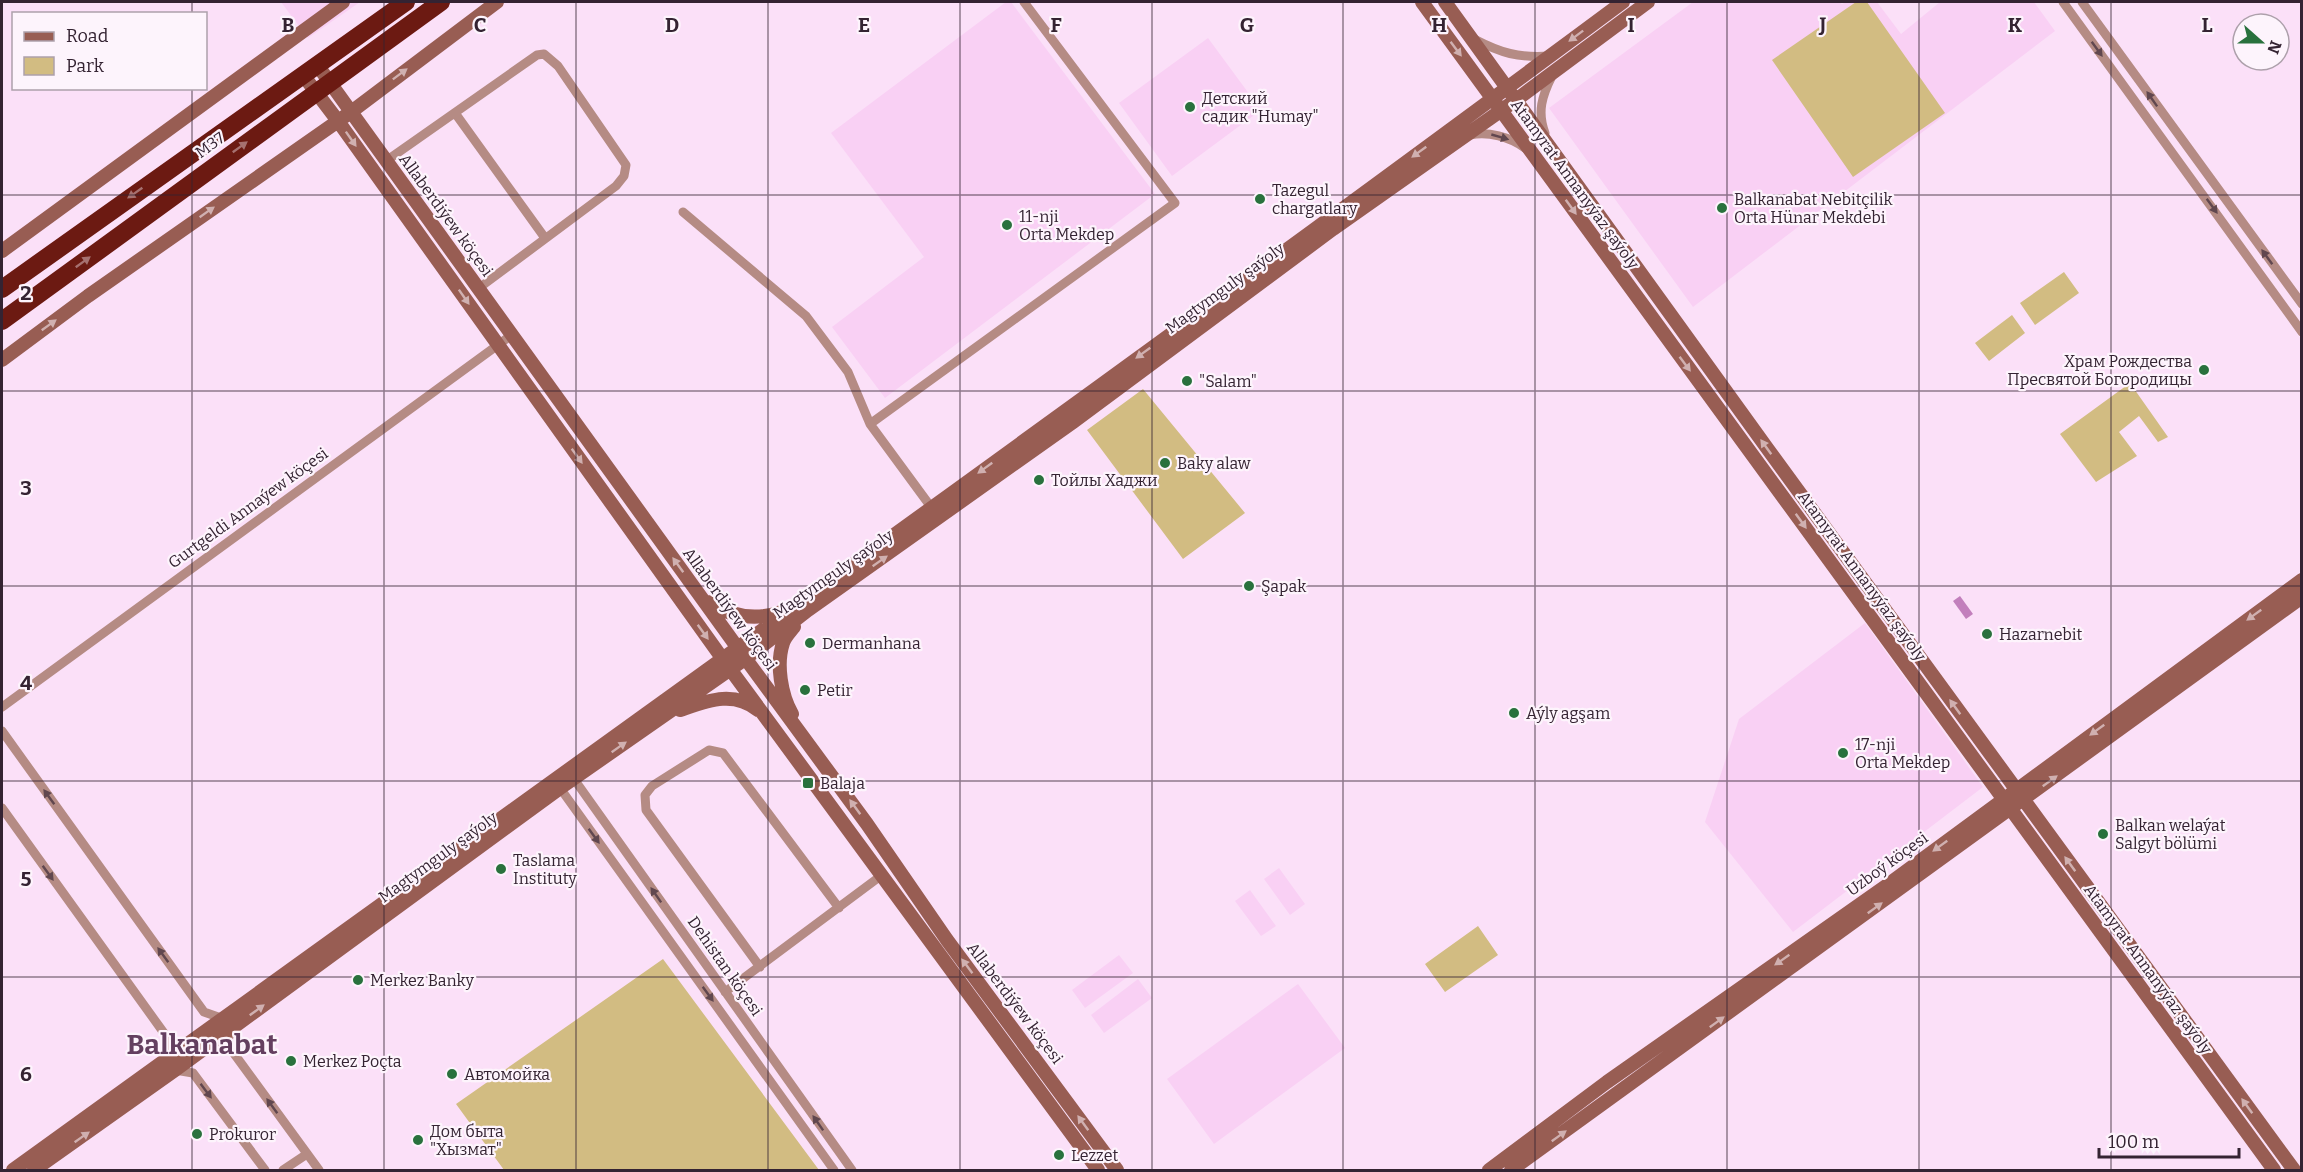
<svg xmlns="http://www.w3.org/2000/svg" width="2303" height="1172" viewBox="0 0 2303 1172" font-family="Bitter,serif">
	<rect width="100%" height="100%" fill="#fbe0f8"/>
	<!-- built -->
	<path fill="#f9d0f4" d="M 281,2 L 360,2 L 308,38 Z
		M 1006,2 L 1011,2 L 1155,194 L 885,398 L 832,327 L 924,257 L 831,133 Z
		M 1693,2 L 1839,2 L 1842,4 L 1846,2 L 1877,2 L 1901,34 L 1940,2 L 2034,2 L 2055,31 L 1693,307 L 1549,108 Z
		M 1208,38 L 1261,110 L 1172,176 L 1119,103 Z
		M 1865,623 L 1983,787 L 1793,932 L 1705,822 L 1739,719 Z
		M 1279,868 L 1305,904 L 1290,915 L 1264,879 Z
		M 1250,890 L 1276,926 L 1261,936 L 1235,901 Z
		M 1119,955 L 1133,973 L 1085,1008 L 1072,990 Z
		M 1138,979 L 1152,998 L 1104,1033 L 1091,1015 Z
		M 1298,984 L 1345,1048 L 1214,1144 L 1167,1079 Z"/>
	<!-- green -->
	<path fill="#d2bc82" d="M 1856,2 L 1867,2 L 1945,113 L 1853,177 L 1772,60 Z
		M 2064,272 L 2079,293 L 2035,325 L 2020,303 Z
		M 2012,315 L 2025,333 L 1989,361 L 1975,343 Z
		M 2130,383 L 2168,437 L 2158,442 L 2139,416 L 2119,432 L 2137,456 L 2096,482 L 2060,434 Z
		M 1143,389 L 1245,513 L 1183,559 L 1087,430 Z
		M 1478,926 L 1498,955 L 1445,992 L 1425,964 Z
		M 663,959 L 819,1170 L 504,1170 L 456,1104 Z"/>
	<!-- water -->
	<path fill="#c27fbc" d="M 1960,596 L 1973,614 L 1966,619 L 1953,601 Z"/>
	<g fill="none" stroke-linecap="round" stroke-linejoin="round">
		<!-- street -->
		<path stroke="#b58b84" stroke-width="9" d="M 2063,2 L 2302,332
			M 2082,2 L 2302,304
			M 1474,39 C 1501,53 1518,58 1549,56
			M 455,113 L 545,238
			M 1545,133 C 1537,112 1542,96 1552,76
			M 1470,135 C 1488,131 1510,137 1525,148
			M 386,161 L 537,55 L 544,54 L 558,66 L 626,165 L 624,176 L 616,186 L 479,288
			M 683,212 L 806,316 L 848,372 L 870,424 L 931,507
			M 870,424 L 1175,203 L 1024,2
			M 2,707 L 513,334
			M 2,731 L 204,1012 L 224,1019 L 231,1029 L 227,1044 L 319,1170
			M 574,779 L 852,1170
			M 560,788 L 834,1170
			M 2,808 L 169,1040 L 167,1059 L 175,1070 L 193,1073 L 265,1170
			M 760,967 L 646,810 L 645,795 L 652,786 L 709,750 L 723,753 L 839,908
			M 725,992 L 882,875
			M 283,1170 L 307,1154"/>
		<!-- secondary -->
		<path stroke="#985d53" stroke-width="14" d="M 1422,2 L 2274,1170
			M 1445,2 L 1767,448 L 2294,1170
			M 318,66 L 737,647 L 867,824 L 947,940 L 1117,1170
			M 303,75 L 338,121 L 722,658 L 1098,1170
			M 2,251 L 343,2
			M 2,360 L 88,296 L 351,112 L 497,2
			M 708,602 C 730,616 755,621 781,612
			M 680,710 C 707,701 733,690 758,710
			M 792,714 C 781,695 776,664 783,643 C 785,637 790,632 794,627
			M 13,1170 C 550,782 1091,397 1623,2
			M 34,1170 L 175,1070 L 560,788 L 745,659 L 808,610 L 1073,422 L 1333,229 L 1516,100 L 1648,2
			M 1489,1170 L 1607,1082 L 1889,884 L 2302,580
			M 1511,1170 L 2302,597"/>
		<!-- highway -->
		<path stroke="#6c1a12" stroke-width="18" d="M 2,289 L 406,2
			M 2,321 L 441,2"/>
	</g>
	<!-- one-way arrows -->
	<defs><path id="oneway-solid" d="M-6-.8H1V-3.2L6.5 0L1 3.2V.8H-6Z" transform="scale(1.5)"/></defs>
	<g fill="#d0b0b0">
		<use href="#oneway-solid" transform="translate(1576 36) rotate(143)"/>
		<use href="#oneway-solid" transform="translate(1456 49) rotate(53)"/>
		<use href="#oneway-solid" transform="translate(400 74) rotate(-37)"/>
		<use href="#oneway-solid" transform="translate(351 139) rotate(55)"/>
		<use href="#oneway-solid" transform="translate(1419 152) rotate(144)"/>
		<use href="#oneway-solid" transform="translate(1571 207) rotate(54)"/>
		<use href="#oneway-solid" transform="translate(207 212) rotate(-35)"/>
		<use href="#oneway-solid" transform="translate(464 297) rotate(55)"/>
		<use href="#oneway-solid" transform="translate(49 325) rotate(-36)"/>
		<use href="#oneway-solid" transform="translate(1143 353) rotate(144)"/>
		<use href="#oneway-solid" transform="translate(1685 364) rotate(53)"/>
		<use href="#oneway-solid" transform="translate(1766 447) rotate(-126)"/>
		<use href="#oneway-solid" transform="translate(577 456) rotate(54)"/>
		<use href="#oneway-solid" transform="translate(985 468) rotate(144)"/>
		<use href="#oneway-solid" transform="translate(1801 521) rotate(54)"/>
		<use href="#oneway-solid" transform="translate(880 561) rotate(-35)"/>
		<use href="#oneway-solid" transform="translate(678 565) rotate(-126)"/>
		<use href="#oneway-solid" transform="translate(2254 615) rotate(144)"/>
		<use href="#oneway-solid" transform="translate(703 632) rotate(54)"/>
		<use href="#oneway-solid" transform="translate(1955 707) rotate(-126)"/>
		<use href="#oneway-solid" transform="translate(2097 730) rotate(144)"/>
		<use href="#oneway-solid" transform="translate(619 747) rotate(-35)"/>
		<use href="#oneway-solid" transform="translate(2050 781) rotate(-36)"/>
		<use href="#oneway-solid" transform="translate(855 807) rotate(-126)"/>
		<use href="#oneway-solid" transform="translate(1940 846) rotate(144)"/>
		<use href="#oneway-solid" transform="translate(2070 864) rotate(-126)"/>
		<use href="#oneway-solid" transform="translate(1875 908) rotate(-36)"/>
		<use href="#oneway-solid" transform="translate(1782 960) rotate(145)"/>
		<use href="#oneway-solid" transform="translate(967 966) rotate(-127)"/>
		<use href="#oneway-solid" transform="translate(257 1010) rotate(-36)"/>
		<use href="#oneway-solid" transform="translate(1717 1022) rotate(-36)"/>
		<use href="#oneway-solid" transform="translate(2247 1106) rotate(-126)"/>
		<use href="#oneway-solid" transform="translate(1083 1123) rotate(-126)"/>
		<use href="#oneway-solid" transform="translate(1559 1136) rotate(-36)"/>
		<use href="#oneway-solid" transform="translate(82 1137) rotate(-35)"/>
	</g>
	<g fill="#61474f">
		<use href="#oneway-solid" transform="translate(2097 49) rotate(54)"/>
		<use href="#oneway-solid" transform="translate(2152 99) rotate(-125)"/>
		<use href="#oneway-solid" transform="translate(1500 137) rotate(16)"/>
		<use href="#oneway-solid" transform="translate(2212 206) rotate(54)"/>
		<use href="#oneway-solid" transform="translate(2267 257) rotate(-126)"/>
		<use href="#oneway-solid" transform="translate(49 797) rotate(-126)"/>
		<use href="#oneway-solid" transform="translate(594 836) rotate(54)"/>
		<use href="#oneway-solid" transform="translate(48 873) rotate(54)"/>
		<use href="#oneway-solid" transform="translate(656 895) rotate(-125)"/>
		<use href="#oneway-solid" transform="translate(163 955) rotate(-126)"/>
		<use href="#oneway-solid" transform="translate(708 994) rotate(54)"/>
		<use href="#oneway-solid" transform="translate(206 1091) rotate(53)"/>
		<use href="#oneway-solid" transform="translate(272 1106) rotate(-126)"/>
		<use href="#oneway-solid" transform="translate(818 1123) rotate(-125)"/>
	</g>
	<g fill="#a67170">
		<use href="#oneway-solid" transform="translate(240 147) rotate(-36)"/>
		<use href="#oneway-solid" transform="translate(135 193) rotate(145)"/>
		<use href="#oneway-solid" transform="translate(83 262) rotate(-36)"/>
	</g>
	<!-- grid -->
	<path fill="none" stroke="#342332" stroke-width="1.5" stroke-opacity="0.55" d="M 192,2 L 192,14M 384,2 L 384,1170M 576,2 L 576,1170M 768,2 L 768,1170M 960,2 L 960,1170M 1152,2 L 1152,1170M 1343,2 L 1343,1170M 1535,2 L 1535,1170M 1727,2 L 1727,1170M 1919,2 L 1919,1170M 2111,2 L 2111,1170M 192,88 L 192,1170M 2,195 L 2302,195M 2,391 L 2302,391M 2,586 L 2302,586M 2,781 L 2302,781M 2,977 L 2302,977"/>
	<!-- markers -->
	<g fill="#29713d" stroke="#fdf4fc" stroke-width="2">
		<circle cx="1190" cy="107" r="6"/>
		<circle cx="1260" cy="199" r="6"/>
		<circle cx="1722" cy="208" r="6"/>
		<circle cx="1007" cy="225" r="6"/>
		<circle cx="2204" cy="370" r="6"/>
		<circle cx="1187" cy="381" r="6"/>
		<circle cx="1165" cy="463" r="6"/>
		<circle cx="1039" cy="480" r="6"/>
		<circle cx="1249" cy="586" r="6"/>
		<circle cx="1987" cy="634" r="6"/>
		<circle cx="810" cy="643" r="6"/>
		<circle cx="805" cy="690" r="6"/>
		<circle cx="1514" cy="713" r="6"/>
		<circle cx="1843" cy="753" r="6"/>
		<rect x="802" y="777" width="12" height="12" rx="3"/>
		<circle cx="2103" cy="834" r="6"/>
		<circle cx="501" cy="869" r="6"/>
		<circle cx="358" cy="980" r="6"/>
		<circle cx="291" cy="1061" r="6"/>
		<circle cx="452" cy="1074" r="6"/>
		<circle cx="197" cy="1134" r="6"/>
		<circle cx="418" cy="1140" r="6"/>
		<circle cx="1059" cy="1155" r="6"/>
	</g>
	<g text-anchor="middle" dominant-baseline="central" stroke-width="4.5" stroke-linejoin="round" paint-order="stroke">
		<!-- poi labels -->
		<g font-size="16" fill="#342332" stroke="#fdf4fc" text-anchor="start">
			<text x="1202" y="98">Детский<tspan x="1202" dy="18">садик "Humay"</tspan></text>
			<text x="1272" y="190">Tazegul<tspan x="1272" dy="18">chargatlary</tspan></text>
			<text x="1734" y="199">Balkanabat Nebitçilik<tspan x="1734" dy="18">Orta Hünar Mekdebi</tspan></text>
			<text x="1019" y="216">11-nji<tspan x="1019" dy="18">Orta Mekdep</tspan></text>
			<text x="2192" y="361" text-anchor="end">Храм Рождества<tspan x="2192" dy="18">Пресвятой Богородицы</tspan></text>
			<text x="1199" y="381">"Salam"</text>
			<text x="1177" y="463">Baky alaw</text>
			<text x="1051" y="480">Тойлы Хаджи</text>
			<text x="1261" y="586">Şapak</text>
			<text x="1999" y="634">Hazarnebit</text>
			<text x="822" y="643">Dermanhana</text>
			<text x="817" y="690">Petir</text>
			<text x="1526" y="713">Aýly agşam</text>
			<text x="1855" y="744">17-nji<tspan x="1855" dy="18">Orta Mekdep</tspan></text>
			<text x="820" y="783">Balaja</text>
			<text x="2115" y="825">Balkan welaýat<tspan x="2115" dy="18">Salgyt bölümi</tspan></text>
			<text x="513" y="860">Taslama<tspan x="513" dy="18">Instituty</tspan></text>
			<text x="370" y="980">Merkez Banky</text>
			<text x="303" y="1061">Merkez Poçta</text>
			<text x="464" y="1074">Автомойка</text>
			<text x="430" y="1131">Дом быта<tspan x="430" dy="18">"Хызмат"</tspan></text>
			<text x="209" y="1134">Prokuror</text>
			<text x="1071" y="1155">Lezzet</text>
		</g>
		<!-- street labels -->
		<g font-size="16" fill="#342332" stroke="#fdf4fc">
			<text transform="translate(210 145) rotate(-36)">M37</text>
			<text transform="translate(1575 184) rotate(54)">Atamyrat Annanyýaz şaýoly</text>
			<text transform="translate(446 215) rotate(54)">Allaberdiýew köçesi</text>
			<text transform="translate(1225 288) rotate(-36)">Magtymguly şaýoly</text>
			<text transform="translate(248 508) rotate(-36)">Gurtgeldi Annaýew köçesi</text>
			<text transform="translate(833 574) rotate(-35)">Magtymguly şaýoly</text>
			<text transform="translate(1862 576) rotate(54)">Atamyrat Annanyýaz şaýoly</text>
			<text transform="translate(730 609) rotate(54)">Allaberdiýew köçesi</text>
			<text transform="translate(438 857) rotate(-36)">Magtymguly şaýoly</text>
			<text transform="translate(1887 864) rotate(-36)">Uzboý köçesi</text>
			<text transform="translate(725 966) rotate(55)">Dehistan köçesi</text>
			<text transform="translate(2148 969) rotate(54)">Atamyrat Annanyýaz şaýoly</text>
			<text transform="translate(1015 1003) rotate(53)">Allaberdiýew köçesi</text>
		</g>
		<!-- town labels -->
		<g font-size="28" font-weight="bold" fill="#643f60" stroke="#fdf4fc">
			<text x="202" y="1044">Balkanabat</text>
		</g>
	</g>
	<g font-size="20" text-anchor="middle" font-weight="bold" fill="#342332" stroke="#fdf4fc" stroke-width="4.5" stroke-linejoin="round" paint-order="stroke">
		<text x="288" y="32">B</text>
		<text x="480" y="32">C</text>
		<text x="672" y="32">D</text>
		<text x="864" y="32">E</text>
		<text x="1056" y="32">F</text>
		<text x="1247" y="32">G</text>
		<text x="1439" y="32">H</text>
		<text x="1631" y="32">I</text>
		<text x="1823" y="32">J</text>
		<text x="2015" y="32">K</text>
		<text x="2207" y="32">L</text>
		<text x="26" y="300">2</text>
		<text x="26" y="495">3</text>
		<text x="26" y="690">4</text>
		<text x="26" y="886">5</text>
		<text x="26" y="1081">6</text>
	</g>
	<!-- border -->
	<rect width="2303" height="1172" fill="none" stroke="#342332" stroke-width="6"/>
	<!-- legend -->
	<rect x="12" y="12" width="195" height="78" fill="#fdf4fc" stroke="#ada0ab" stroke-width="1.5"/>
	<rect x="24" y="32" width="30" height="9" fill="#985d53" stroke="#ada0ab" stroke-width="1.5"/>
	<text x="66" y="42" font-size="18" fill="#342332">Road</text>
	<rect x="24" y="57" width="30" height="18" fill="#d2bc82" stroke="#ada0ab" stroke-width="1.5"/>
	<text x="66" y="72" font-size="18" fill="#342332">Park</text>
	<!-- north arrow -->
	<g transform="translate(2261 42) rotate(111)"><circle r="28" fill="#fdf4fc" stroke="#ada0ab" stroke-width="1.5"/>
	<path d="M0-4.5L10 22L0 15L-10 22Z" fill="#29713d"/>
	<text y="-9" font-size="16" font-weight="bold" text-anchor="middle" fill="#342332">N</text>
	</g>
	<!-- scale -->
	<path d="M2099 1148v9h140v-9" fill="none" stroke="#342332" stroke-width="3"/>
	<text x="2108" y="1148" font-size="18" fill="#342332" stroke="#fdf4fc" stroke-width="4.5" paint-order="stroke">100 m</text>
</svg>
